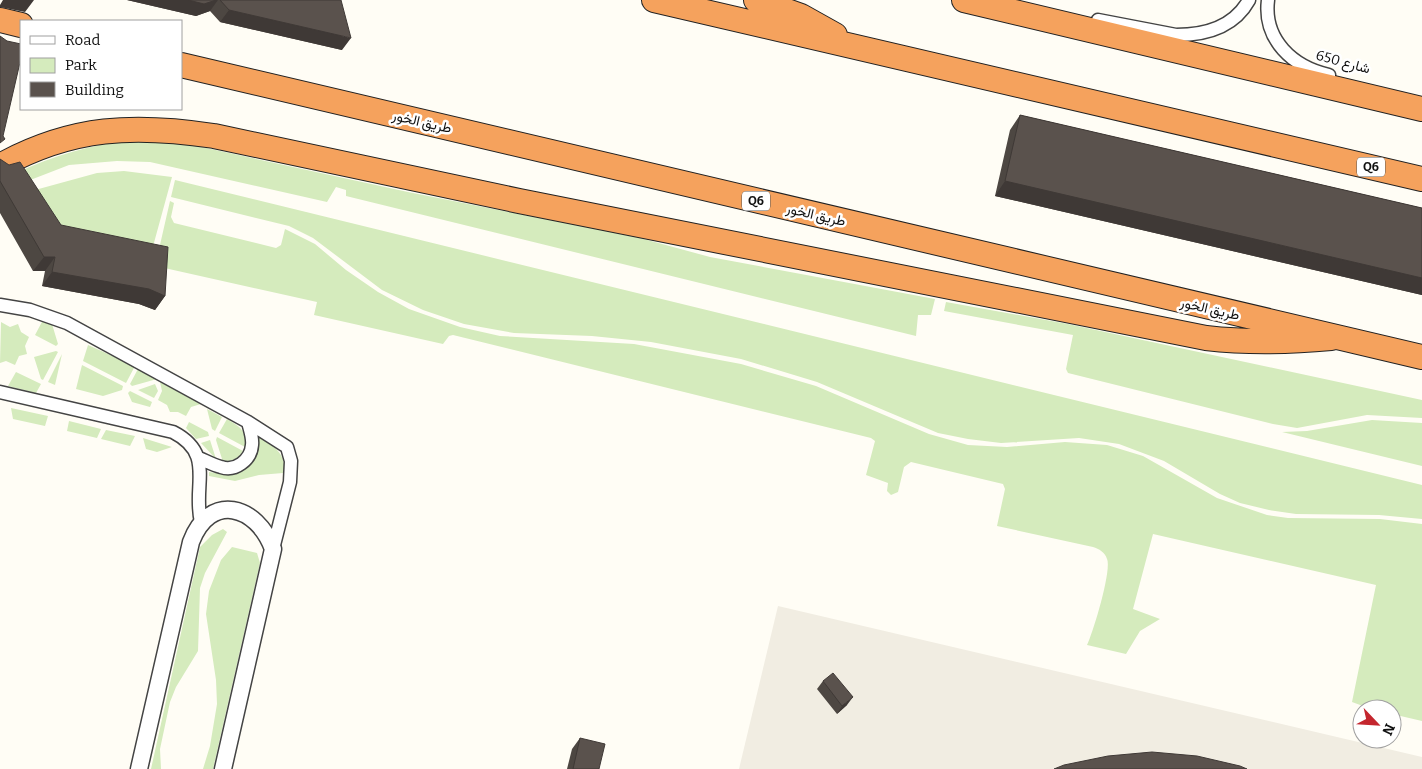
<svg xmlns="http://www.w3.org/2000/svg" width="1422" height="769" viewBox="0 0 1422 769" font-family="Bitter,Vazirmatn,serif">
	<rect width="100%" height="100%" fill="#fffdf5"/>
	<!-- green -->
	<path fill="#d5ebbd" d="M 136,140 L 197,146 L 408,192 L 640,238 L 710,257 L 935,299 L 931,315 L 918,315 L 916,336 L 346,196 L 346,190 L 336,187 L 327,202 L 150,162 L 117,161 L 69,165 L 20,184 L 14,174 C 54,155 92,144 136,140 Z
		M 124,171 L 172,177 L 152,250 L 51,240 L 35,190 L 97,173 Z
		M 175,180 L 1422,485 L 1422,519 L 1379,515 L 1296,514 L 1269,510 L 1240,503 L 1220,494 L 1164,461 L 1119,444 L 1079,438 L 1001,443 L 968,439 L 938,433 L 817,382 L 741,359 L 651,342 L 592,336 L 514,333 L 464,324 L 423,310 L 382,290 L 313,238 L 289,226 L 171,197 Z
		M 170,201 L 174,203 L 171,217 L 174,223 L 276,248 L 281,245 L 285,229 L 315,244 L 346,270 L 378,292 L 409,309 L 460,327 L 500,336 L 634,344 L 741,364 L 816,386 L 929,434 L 968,445 L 1007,447 L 1065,442 L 1107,445 L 1143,456 L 1217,498 L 1267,515 L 1288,518 L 1380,519 L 1422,524 L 1422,721 L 1392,714 L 1392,709 L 1371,709 L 1352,702 L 1376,585 L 1153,534 L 1133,609 L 1160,619 L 1140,631 L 1126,654 L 1087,645 C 1093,633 1112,570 1107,559 C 1105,552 1099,549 1093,547 L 997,526 L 1005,489 L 1003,484 L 911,462 L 904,467 L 898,492 L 891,495 L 887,491 L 888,483 L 866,475 L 875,441 L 871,438 L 453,335 L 449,336 L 443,344 L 314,315 L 317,302 L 160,267 L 157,258 Z
		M 946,302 L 1068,324 L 1422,400 L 1422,418 L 1367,415 L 1297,428 L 1273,424 L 1068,373 L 1066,369 L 1073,335 L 944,311 Z
		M 43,320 L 52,324 L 58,344 L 56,346 L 35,335 Z
		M 1,322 L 10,327 L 18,324 L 21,332 L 29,337 L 25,346 L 27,354 L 19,356 L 15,365 L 6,361 L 0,363 Z
		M 88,345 L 135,366 L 126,383 L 83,361 Z
		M 56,351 L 58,352 L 43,380 L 41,379 L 34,357 Z
		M 62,354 L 55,385 L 48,382 Z
		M 82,365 L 123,386 L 122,390 L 103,396 L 76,389 Z
		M 138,369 L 157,379 L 132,386 L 130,384 Z
		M 16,372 L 41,384 L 36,393 L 8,386 Z
		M 160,382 L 201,404 L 191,407 L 186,416 L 178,412 L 170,412 L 167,405 L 158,400 L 162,391 Z
		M 155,384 L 158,391 L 154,398 L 138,390 Z
		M 130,391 L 152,402 L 150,407 L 132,402 L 128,393 Z
		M 11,408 L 48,416 L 45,426 L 13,419 Z
		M 207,409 L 222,417 L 215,431 L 212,429 Z
		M 227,419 C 239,426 248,431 245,447 L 219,433 Z
		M 1372,420 L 1422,423 L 1422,466 L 1282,432 L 1307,431 Z
		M 69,421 L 101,429 L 97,438 L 67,431 Z
		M 189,422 L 208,432 L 209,436 L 196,439 L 186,428 Z
		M 106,430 L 135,436 L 130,446 L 101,439 Z
		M 259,436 C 272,444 289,456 283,473 L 259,475 L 235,481 L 209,476 L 209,472 L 229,475 L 244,469 Z
		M 217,437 L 243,451 C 238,459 232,461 223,462 L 216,440 Z
		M 143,438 L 172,447 L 157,452 L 146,449 Z
		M 210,440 L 216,459 L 201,443 Z
		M 223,529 L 227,532 L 205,573 L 200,588 L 198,651 L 176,687 L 170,702 L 160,749 L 161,769 L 151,769 L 200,547 L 212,535 Z
		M 232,547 L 257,553 L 260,563 L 213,769 L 203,769 L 210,746 L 217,704 L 216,680 L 206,614 L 209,591 L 221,560 Z"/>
	<!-- plaza -->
	<path fill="#f1ede2" d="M 778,606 L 1422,757 L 1422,769 L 739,769 Z"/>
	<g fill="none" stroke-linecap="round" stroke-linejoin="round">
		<!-- minor casing -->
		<g stroke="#444" stroke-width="15">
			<path id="minor" d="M 1268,0 C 1263,40 1293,67 1329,75
				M 1098,20 L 1176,35 C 1206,35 1234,27 1249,0
				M 0,305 L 30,310 L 67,323 L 248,422 L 287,447 L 291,461 L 290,482 L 273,549
				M 0,392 L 173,432 C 216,454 192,486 201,522
				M 199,458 C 206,461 213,465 221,467 C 235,472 251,460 252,445 C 253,438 250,430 248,422"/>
		</g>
		<!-- tertiary casing -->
		<g stroke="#444" stroke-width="19">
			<path id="tertiary" d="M 139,769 L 191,542 C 210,492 257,505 273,549 L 223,769"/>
		</g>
		<!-- motorway casing -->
		<g stroke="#222" stroke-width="26">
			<path id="motorway" d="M 654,0 L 1422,179
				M 756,0 L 801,16 L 835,35
				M 964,0 L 1422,109
				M 0,20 L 21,25
				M 181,65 L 1422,357
				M 0,166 C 72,126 135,124 214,136 L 519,201 L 1206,338 C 1249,343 1288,342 1331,338"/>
		</g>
		<!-- minor -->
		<use href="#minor" stroke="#fff" stroke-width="12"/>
		<!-- tertiary -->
		<use href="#tertiary" stroke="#fff" stroke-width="16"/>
		<!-- motorway -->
		<use href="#motorway" stroke="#f5a25d" stroke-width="24"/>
	</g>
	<!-- wall -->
	<path fill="#4d4742" d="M 127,0 L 341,0 L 342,50 L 220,22 L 210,11 L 196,16 Z
		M 1020,115 L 1422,208 L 1422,295 L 995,196 L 1010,130 Z
		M 0,159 L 61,225 L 165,296 L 155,310 L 139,304 L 42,286 L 45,271 L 33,271 L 0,213 Z
		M 823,681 L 847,705 L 837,714 L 817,689 Z
		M 580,738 L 599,769 L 567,769 L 572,749 Z"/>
	<!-- shaded-wall -->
	<path fill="#3f3936" d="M 3,0 L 34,0 L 25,12 L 0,7 L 0,5 Z
		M 127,0 L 218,0 L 210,11 L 196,16 Z
		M 229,10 L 351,38 L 342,50 L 220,22 Z
		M 1005,181 L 1422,278 L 1422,295 L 995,196 Z
		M 44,257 L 55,257 L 45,271 L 33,271 Z
		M 52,272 L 149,289 L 165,296 L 155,310 L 139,304 L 42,286 Z
		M 853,697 L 847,705 L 837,714 L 842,706 Z"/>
	<!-- building -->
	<path fill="#5a524d" stroke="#3f3936" d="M 188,0 L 216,0 L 204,4 Z
		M 220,0 L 341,0 L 351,38 L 229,10 Z
		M 0,36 L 7,41 L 21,44 L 21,58 L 3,136 L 5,139 L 0,143 Z
		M 1020,115 L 1422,208 L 1422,278 L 1005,181 Z
		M 0,159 L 9,165 L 20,162 L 61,225 L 168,247 L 165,296 L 149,289 L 52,272 L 55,257 L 44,257 L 0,181 Z
		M 833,673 L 853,697 L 842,706 L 823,681 Z
		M 580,738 L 605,744 L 599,769 L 573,769 Z
		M 1152,752 L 1197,756 L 1240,766 L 1247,769 L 1054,769 L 1064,765 L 1108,756 Z"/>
	<g text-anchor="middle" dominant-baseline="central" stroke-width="5" stroke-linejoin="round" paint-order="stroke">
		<!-- shield labels -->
		<g fill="#fff" stroke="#585858" stroke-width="1">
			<rect x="1357" y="157.5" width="28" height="19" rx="4"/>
			<rect x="742" y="191.5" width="28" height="19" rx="4"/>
		</g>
		<g font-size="12" font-weight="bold" fill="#111">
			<text x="1371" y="167">Q6</text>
			<text x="756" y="201">Q6</text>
		</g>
		<!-- street labels -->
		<g font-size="14" fill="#111" stroke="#fff">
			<text transform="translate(1343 62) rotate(15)">شارع 650</text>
			<text transform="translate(422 122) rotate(13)">طريق الخور</text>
			<text transform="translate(816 215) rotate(13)">طريق الخور</text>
			<text transform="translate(1210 309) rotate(13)">طريق الخور</text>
		</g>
	</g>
	<!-- legend -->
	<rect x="20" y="20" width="162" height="90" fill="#ffffff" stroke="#a0a0a0"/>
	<rect x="30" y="36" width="25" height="8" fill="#ffffff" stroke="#a0a0a0"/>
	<text x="65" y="45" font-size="15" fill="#111111">Road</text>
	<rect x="30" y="58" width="25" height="15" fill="#d5ebbd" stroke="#a0a0a0"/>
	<text x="65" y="70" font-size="15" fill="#111111">Park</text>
	<rect x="30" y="82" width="25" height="15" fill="#5a524d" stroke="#a0a0a0"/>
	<text x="65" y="95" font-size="15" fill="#111111">Building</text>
	<!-- north arrow -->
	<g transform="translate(1377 724) rotate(115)"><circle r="24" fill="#ffffff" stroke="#a0a0a0"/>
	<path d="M0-4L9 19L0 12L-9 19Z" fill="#c4262e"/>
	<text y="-8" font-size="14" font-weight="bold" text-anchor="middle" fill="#111111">N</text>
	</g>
</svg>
